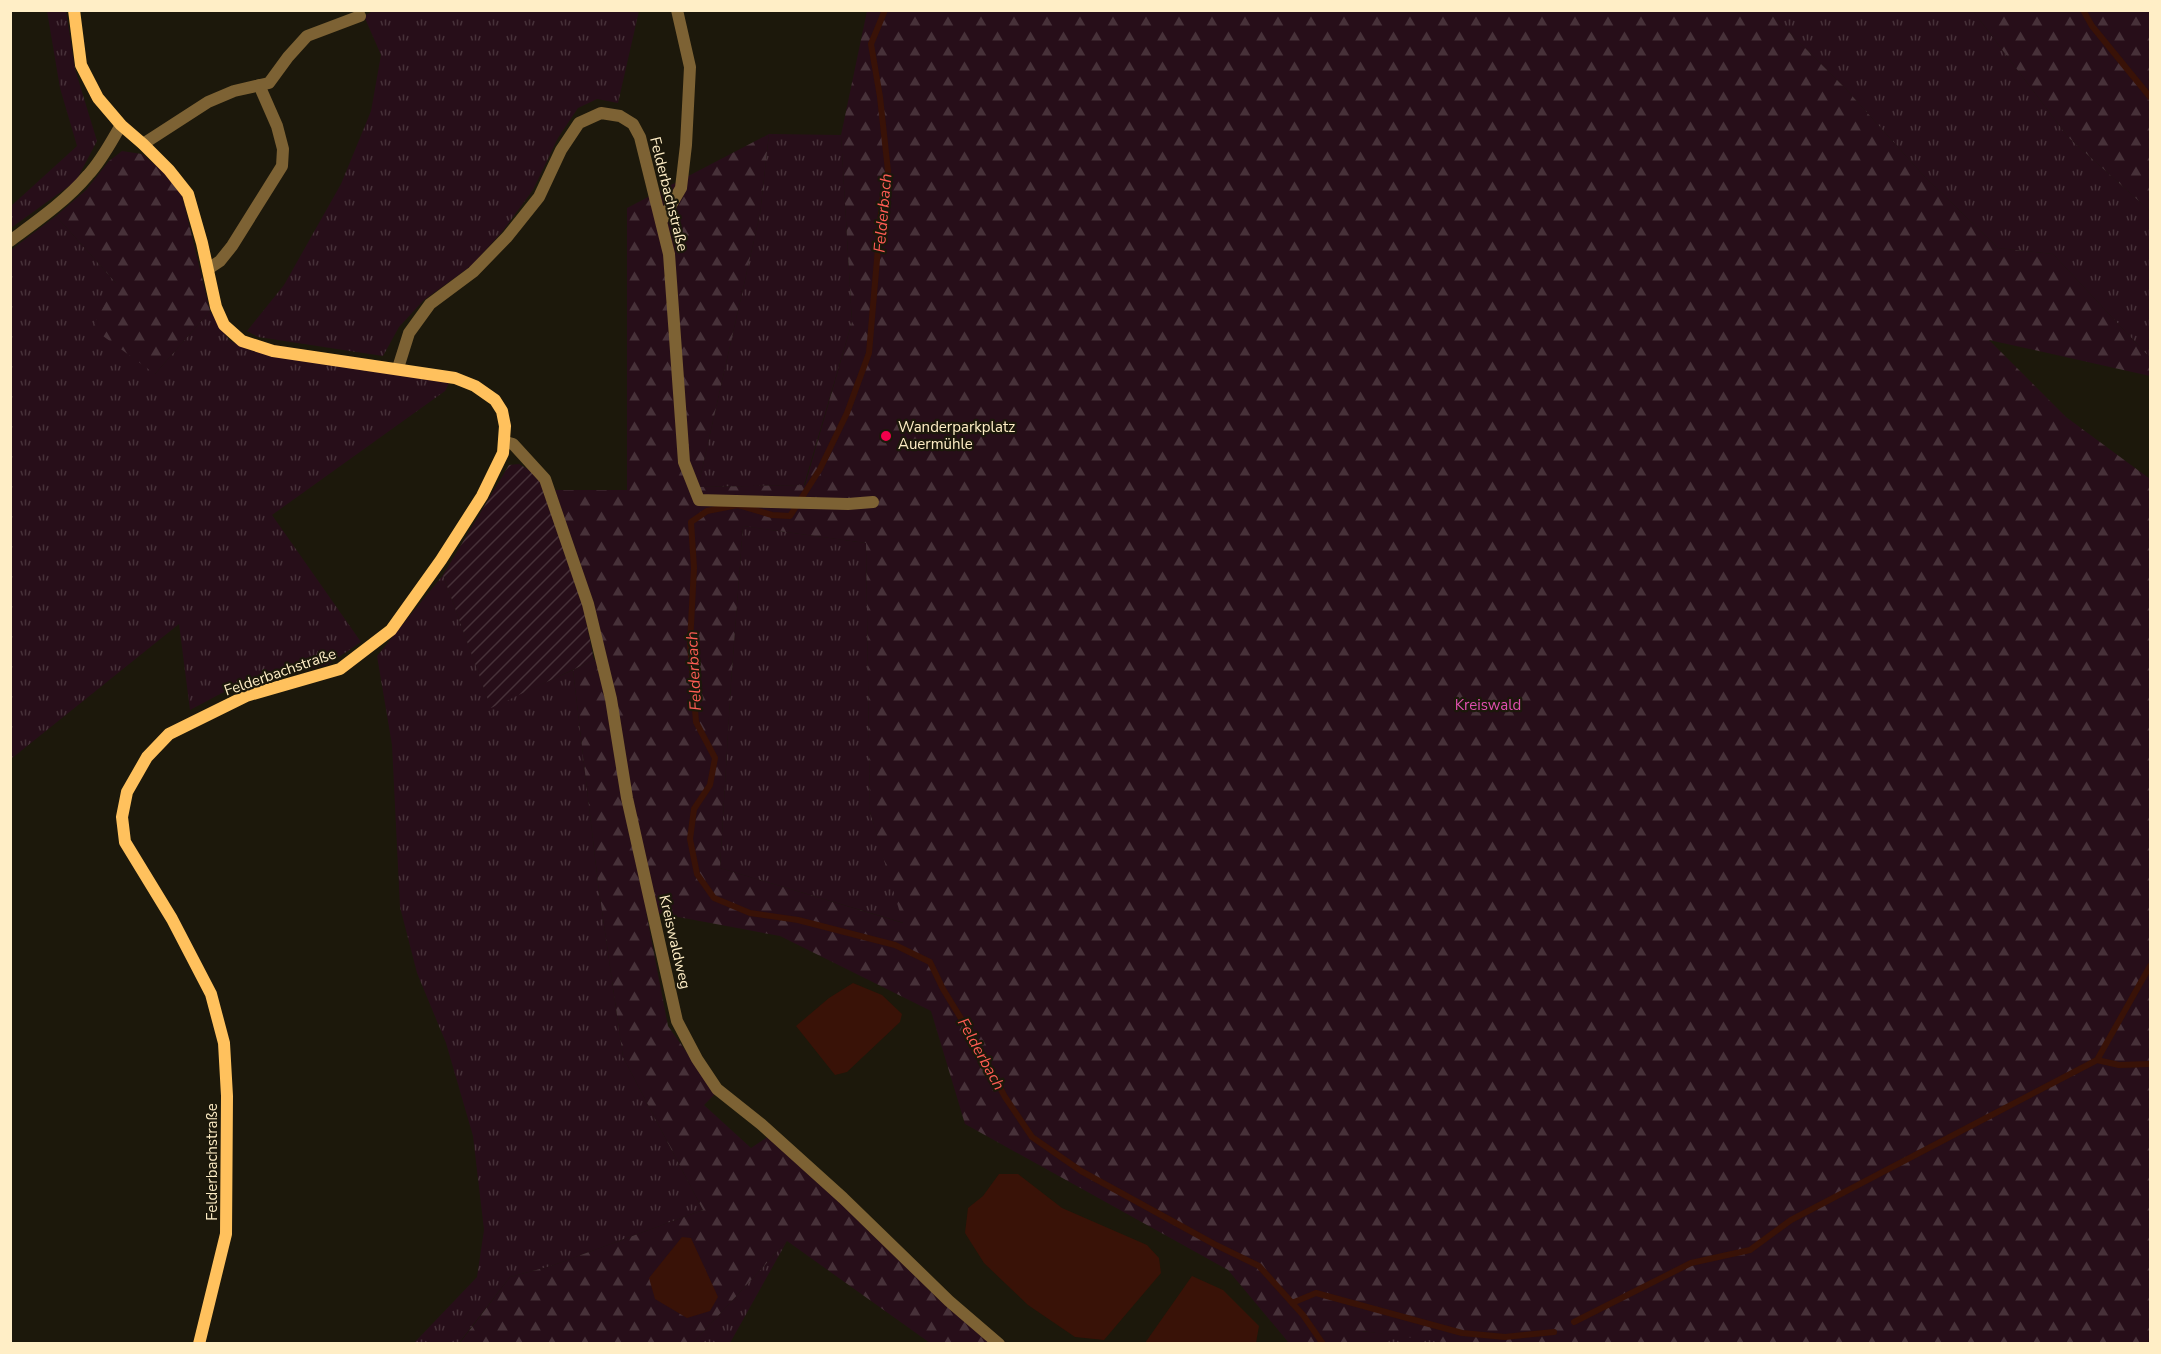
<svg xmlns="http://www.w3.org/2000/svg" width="2161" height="1354" viewBox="0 0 2161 1354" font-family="'Nunito Sans',sans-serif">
	<defs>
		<pattern id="grass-tufts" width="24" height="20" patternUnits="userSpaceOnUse" patternTransform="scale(1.5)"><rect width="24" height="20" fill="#270e19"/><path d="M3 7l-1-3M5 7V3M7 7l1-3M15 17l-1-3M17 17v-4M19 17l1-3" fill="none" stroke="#473139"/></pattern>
		<pattern id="forest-firs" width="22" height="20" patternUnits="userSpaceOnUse" patternTransform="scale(1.5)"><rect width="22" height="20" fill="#270e19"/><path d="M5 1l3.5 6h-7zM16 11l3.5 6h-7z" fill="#473139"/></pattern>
		<pattern id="garden-furrows" width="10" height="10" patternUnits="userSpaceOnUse" patternTransform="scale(1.5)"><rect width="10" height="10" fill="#270e19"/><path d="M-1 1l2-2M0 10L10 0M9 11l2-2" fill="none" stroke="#473139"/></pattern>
	</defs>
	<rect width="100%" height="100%" fill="#1c180b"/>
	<!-- grass -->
	<path fill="url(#grass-tufts)" d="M 375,10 L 639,11 L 618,103 L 597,99 L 578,108 L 558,138 L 533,190 L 502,232 L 471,266 L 424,300 L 399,327 L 383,356 L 258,337 L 247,331 L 284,285 L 341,184 L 371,111 L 381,55 L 364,16 Z
		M 47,11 L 66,11 L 75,69 L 97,141 L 76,181 L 11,228 L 10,207 L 77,146 L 60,88 Z
		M 1768,11 L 1973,11 L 2068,137 L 2150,211 L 2150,358 L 2053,254 L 1998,248 L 1923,175 L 1845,88 Z
		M 769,134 L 841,135 L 852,322 L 804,485 L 698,487 L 760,214 Z
		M 56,216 L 116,283 L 155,374 L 210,311 L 229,340 L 249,350 L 296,358 L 450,381 L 445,391 L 272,515 L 361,642 L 327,665 L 276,676 L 222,693 L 190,710 L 179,624 L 11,759 L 11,250 Z
		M 743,526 L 866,543 L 870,812 L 904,923 L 720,868 L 731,683 Z
		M 443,575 L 491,707 L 573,670 L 598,883 L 623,1057 L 703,1210 L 551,1266 L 510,1277 L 459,1343 L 414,1343 L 477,1277 L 484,1230 L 473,1136 L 446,1043 L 417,973 L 400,907 L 392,745 L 377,656 Z
		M 787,1241 L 730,1343 L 693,1343 Z
		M 1361,1331 L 1466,1343 L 1367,1343 Z"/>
	<!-- forest -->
	<path fill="url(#forest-firs)" fill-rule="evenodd" d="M 867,11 L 1768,11 L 1845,88 L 1923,175 L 1998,248 L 2053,254 L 2150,358 L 2150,376 L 1989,340 L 2066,417 L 2150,479 L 2150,1343 L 1457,1344 L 1362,1331 L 1367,1343 L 1289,1343 L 1228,1270 L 965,1124 L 931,1011 L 780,936 L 646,911 L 668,1026 L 716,1093 L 704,1105 L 751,1148 L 769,1136 L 994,1343 L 930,1343 L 787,1241 L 693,1343 L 459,1344 L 510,1277 L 551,1266 L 703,1210 L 623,1057 L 598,883 L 573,670 L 602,656 L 555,490 L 627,490 L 627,208 L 769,134 L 760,214 L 698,487 L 805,485 L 852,322 L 841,135 ZM 743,526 L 866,543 L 870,812 L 903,923 L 720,868 L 731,683 Z
		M 1973,11 L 2150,11 L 2150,211 L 2068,137 Z
		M 122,151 L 142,154 L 165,173 L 182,195 L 210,311 L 155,374 L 92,328 L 116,283 L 56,216 L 86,190 L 109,161 Z"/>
	<!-- garden -->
	<path fill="url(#garden-furrows)" d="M 519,464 L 545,479 L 583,605 L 594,660 L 491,708 L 443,575 L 509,465 Z"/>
	<!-- water -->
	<path fill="#391207" d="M 853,983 L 882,995 L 902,1014 L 900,1022 L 847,1072 L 835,1075 L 796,1026 L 829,998 Z
		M 999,1174 L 1018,1174 L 1062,1208 L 1147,1245 L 1159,1258 L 1161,1273 L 1104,1340 L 1075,1337 L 1028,1305 L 984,1263 L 965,1233 L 968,1208 L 983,1196 Z
		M 682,1237 L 691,1238 L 718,1297 L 710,1311 L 687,1318 L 655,1299 L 649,1278 Z
		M 1192,1276 L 1223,1290 L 1259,1326 L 1256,1343 L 1145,1343 Z"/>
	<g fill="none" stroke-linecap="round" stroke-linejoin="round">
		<!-- stream -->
		<path stroke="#391207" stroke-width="6" d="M 885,10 L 871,44 L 880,97 L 888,171 L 882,201 L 869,353 L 847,413 L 820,469 L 790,516 L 772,515 L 738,505 L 707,511 L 691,522 L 694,568 L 690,644 L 696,722 L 715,758 L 710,785 L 694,809 L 690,839 L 697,874 L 714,898 L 750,913 L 798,920 L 895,945 L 930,962 L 943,989 L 973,1038 L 1005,1097 L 1032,1137 L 1081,1171 L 1214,1244 L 1259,1266 L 1303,1315 L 1323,1344
			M 2083,10 L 2092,26 L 2150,97
			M 2097,1060 L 2119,1065 L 2150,1064
			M 1292,1303 L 1316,1293 L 1462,1333 L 1505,1337 L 1554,1332
			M 1574,1322 L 1691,1263 L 1750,1250 L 1791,1220 L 2097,1060 L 2150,966"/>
		<!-- lane -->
		<path stroke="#7d6234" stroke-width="12" d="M 143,144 L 208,102 L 234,91 L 269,83 L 288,57 L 307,36 L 360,16
			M 661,222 L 681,188 L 686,145 L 690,67 L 677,10
			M 208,269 L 220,261 L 232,246 L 282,166 L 283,149 L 277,126 L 259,85
			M 398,368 L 409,333 L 430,304 L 473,272 L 507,237 L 539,197 L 561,150 L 579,123 L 601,113 L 620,116 L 633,124 L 640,137 L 669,254 L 684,462 L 699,500 L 848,504 L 873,502
			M 505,442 L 513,444 L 545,479 L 588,604 L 611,699 L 627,798 L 677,1021 L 697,1059 L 717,1089 L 761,1124 L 843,1198 L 949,1301 L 999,1344"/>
		<!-- street -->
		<path stroke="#7d6234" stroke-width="12" d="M 10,241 C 37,221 66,201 88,175 C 102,160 111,142 121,125"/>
		<!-- secondary -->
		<path stroke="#ffc15d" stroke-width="12" d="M 74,10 L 81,65 L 98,98 L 121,125 L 143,144 L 169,170 L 188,194 L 202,243 L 216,307 L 224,325 L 242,341 L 273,351 L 455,378 L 475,386 L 495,400 L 502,411 L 505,426 L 503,453 L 482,496 L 441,560 L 391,630 L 340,669 L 246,696 L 169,734 L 147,757 L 127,792 L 122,817 L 125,842 L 172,919 L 211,994 L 224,1043 L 227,1096 L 226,1234 L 199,1344"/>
	</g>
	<!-- markers -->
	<circle fill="#f1004b" stroke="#1c180b" stroke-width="2" cx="886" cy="436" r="6"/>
	<g text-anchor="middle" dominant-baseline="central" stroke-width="4.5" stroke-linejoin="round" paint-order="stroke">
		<!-- street labels -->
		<g font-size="15" fill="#ffeec6" stroke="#1c180b">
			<text transform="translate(669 194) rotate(76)">Felderbachstraße</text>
			<text transform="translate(280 672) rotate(-19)">Felderbachstraße</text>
			<text transform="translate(675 942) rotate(77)">Kreiswaldweg</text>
			<text transform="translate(212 1162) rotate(-90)">Felderbachstraße</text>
		</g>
		<!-- poi labels -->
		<g font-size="15" fill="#ffeec6" stroke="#1c180b" text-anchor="start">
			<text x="898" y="427">Wanderparkplatz<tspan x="898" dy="17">Auermühle</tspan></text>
		</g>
		<!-- park labels -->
		<g font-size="15" fill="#e150b0" stroke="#1c180b">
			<text x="1488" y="705">Kreiswald</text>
		</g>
		<!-- water labels -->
		<g font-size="16" font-style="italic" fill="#ff5d54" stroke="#1c180b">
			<text transform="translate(883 213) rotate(-85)">Felderbach</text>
			<text transform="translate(694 671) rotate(-93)">Felderbach</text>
			<text transform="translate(981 1054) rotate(61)">Felderbach</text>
		</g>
	</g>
	<!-- border -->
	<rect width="2161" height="1354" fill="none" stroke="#ffeec6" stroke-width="24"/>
</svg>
